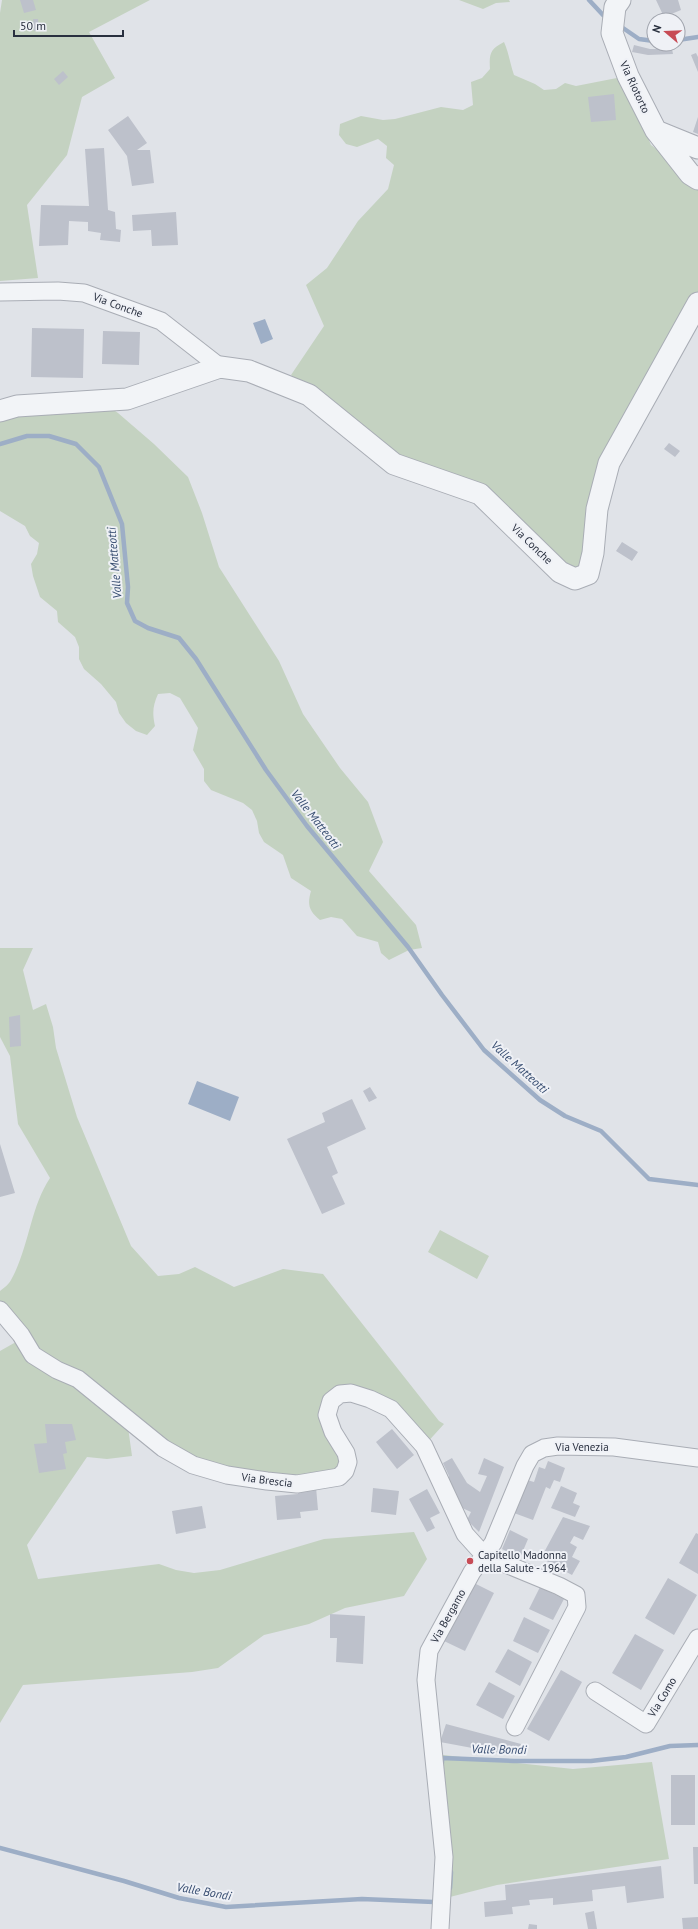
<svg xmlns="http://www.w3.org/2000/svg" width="698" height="1929" viewBox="0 0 698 1929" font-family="'PT Sans',sans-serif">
	<rect width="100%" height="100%" fill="#e0e3e8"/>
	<!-- green -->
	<path fill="#c4d2c1" d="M 2,0 L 150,0 L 89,32 L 115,78 L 82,97 L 67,155 L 27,205 L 38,278 L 0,281 L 0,13 Z
		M 459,0 L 509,0 L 510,2 L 496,3 L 483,9 Z
		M 504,42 C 509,53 510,64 514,75 L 535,84 L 544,90 L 556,89 L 565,83 L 576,86 L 622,77 L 651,145 L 698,179 L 698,295 L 626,431 L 587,565 L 570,572 L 488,504 L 396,457 L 291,375 L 324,326 L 306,285 L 327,268 L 358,221 L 388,189 L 394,165 L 386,158 L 387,146 L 378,139 L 357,147 L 346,144 L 339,135 L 340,124 L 361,116 L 383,120 L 395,119 L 441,107 L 463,110 L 473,105 L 471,82 L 482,78 L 490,69 C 489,54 490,49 504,42 Z
		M 91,395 L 118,413 L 154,444 L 188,477 L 202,513 L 219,567 L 279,661 L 303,714 L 340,768 L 368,802 L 383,842 L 369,871 L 416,925 L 422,948 L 409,950 L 389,960 L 381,953 L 378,942 L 357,936 L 342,919 L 331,917 L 320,920 C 309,911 307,905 311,891 L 291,878 L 283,855 L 264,842 L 259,833 L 257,821 L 252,810 L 243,803 L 211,790 L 204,781 L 204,769 L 193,750 L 198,728 L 180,698 L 170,693 L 158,694 C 153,705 152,713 155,726 L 147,735 L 136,731 L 126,723 L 119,713 L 116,702 L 101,684 L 84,669 L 79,659 L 79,647 L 75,637 L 58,622 L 57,611 L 40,597 L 33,576 L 31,564 L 37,554 L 39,543 L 30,536 L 25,526 L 0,511 L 0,412 Z
		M 0,948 L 33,948 L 23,970 L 33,1010 L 46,1004 L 53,1027 L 56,1048 L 77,1117 L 131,1246 L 158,1276 L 179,1274 L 195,1267 L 234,1287 L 283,1269 L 323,1274 L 439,1421 L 444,1424 L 424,1446 L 370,1399 L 331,1401 L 346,1453 L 339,1477 L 227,1475 L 127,1420 L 132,1456 L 107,1459 L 87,1457 L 27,1545 L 38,1579 L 159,1564 L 176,1570 L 194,1573 L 220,1570 L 324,1539 L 414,1532 L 427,1559 L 404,1596 L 345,1608 L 309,1624 L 264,1635 L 218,1668 L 192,1672 L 23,1685 L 0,1723 L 0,1351 L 23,1338 L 0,1311 L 0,1291 C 4,1288 9,1284 11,1280 C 29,1248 30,1208 50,1178 L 18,1124 L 10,1056 L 0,1037 Z
		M 440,1230 L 489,1256 L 477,1279 L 428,1252 Z
		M 434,1754 L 573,1769 L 652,1762 L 669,1859 L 497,1885 L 442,1899 Z"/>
	<!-- water -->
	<path fill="#9daec6" d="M 265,319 L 273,339 L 261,344 L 253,323 Z
		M 197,1081 L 239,1097 L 230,1121 L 188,1104 Z"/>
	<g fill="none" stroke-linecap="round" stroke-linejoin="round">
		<!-- stream -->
		<path stroke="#9daec6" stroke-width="4.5" d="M 589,0 L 603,15
			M 623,28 L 639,39 L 654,41
			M 678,40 L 698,37
			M 0,444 L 27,436 L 49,436 L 76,444 L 99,467 L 122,524 L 128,587 L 127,603 L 135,621 L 148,628 L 179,638 L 196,659 L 266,770 L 307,826 L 408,947 L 442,995 L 484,1050 L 540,1100 L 565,1116 L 601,1131 L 649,1179 L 698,1185
			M 442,1763 L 442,1758 L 514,1761 L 591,1761 L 626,1757 L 670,1746 L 698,1745
			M 0,1848 L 124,1881 L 179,1898 L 226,1907 L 362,1899 L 434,1902
			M 450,1888 L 451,1872"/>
	</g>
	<!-- building -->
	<path fill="#bdc1cb" d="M 20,0 L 33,0 L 36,10 L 24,13 Z
		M 656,0 L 678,0 L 681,10 L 664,17 Z
		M 33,19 L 38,19 L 39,31 L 34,31 Z
		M 634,45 L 650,49 L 672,49 L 673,54 L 648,55 L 632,52 Z
		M 696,53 L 698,57 L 698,72 L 691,55 Z
		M 63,71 L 68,77 L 59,85 L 54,79 Z
		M 614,94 L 616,120 L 591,122 L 588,97 Z
		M 128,116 L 147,143 L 137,150 L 150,150 L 154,183 L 132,186 L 127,156 L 108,130 Z
		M 698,117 L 698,134 L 693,132 Z
		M 104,148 L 108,210 L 115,212 L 116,229 L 121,230 L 120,242 L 100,240 L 101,233 L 88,231 L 88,222 L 69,221 L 68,245 L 39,246 L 41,205 L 89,206 L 85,149 Z
		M 176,212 L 178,245 L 152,246 L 151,230 L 133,231 L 132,215 Z
		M 32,328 L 84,329 L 83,378 L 31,377 Z
		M 103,331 L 140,332 L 139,365 L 102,364 Z
		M 669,443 L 680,451 L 675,457 L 664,449 Z
		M 622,542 L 638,552 L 632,561 L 616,551 Z
		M 20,1015 L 21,1046 L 10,1047 L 9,1017 Z
		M 370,1087 L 377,1098 L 369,1102 L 363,1091 Z
		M 352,1099 L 366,1129 L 327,1147 L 338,1173 L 332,1176 L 345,1204 L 322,1214 L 287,1139 L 325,1122 L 322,1113 Z
		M 0,1144 L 15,1193 L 0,1197 Z
		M 45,1424 L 72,1424 L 76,1440 L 65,1442 L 67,1453 L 63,1454 L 66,1469 L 39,1473 L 34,1444 L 47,1443 Z
		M 392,1429 L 414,1455 L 397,1469 L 376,1442 Z
		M 452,1458 L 467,1483 L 480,1492 L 487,1476 L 478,1474 L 484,1458 L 504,1467 L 479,1532 L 467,1520 L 471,1512 L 460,1507 L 449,1483 L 449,1476 L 443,1463 Z
		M 548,1461 L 565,1468 L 560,1482 L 554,1480 L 550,1489 L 546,1487 L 533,1520 L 514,1513 L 527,1480 L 534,1482 L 539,1467 L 545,1469 Z
		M 561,1486 L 577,1493 L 573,1503 L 580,1506 L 575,1517 L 551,1508 Z
		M 316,1487 L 318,1510 L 300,1512 L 301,1518 L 277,1520 L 275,1496 L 298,1494 L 297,1489 Z
		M 373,1488 L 399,1491 L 396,1515 L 371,1512 Z
		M 427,1489 L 440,1513 L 430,1518 L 435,1528 L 427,1532 L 409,1499 Z
		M 202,1506 L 206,1528 L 176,1534 L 172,1511 Z
		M 563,1517 L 590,1526 L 583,1540 L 574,1536 L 570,1543 L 577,1547 L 572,1557 L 580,1561 L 572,1575 L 541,1558 Z
		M 510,1530 L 528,1539 L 520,1558 L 502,1549 Z
		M 696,1533 L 698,1534 L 698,1574 L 679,1563 Z
		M 470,1556 L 473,1556 L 468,1566 L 465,1563 Z
		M 668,1578 L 697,1595 L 674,1635 L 645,1618 Z
		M 474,1583 L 494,1593 L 465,1651 L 444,1641 Z
		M 540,1587 L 564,1599 L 553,1620 L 529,1609 Z
		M 330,1614 L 365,1616 L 363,1664 L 336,1662 L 337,1638 L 330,1638 Z
		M 524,1617 L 550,1630 L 538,1653 L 513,1641 Z
		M 635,1634 L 664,1650 L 641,1690 L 612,1673 Z
		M 508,1649 L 532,1662 L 520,1686 L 495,1672 Z
		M 561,1670 L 582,1682 L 549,1741 L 527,1729 Z
		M 489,1682 L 515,1696 L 503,1719 L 476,1705 Z
		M 446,1724 L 521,1744 L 516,1756 L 440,1742 Z
		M 671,1775 L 695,1775 L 695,1825 L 671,1825 Z
		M 693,1847 L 698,1847 L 698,1884 L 694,1884 Z
		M 661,1866 L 664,1898 L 627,1903 L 625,1886 L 592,1890 L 593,1901 L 553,1905 L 553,1898 L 529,1900 L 530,1905 L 512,1907 L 513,1914 L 485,1917 L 484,1902 L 506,1900 L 505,1885 Z
		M 594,1911 L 597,1929 L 588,1929 L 585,1913 Z
		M 698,1917 L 698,1929 L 683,1929 L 682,1918 Z
		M 529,1924 L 537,1925 L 537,1929 L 528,1929 Z"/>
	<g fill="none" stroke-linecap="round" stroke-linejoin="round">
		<!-- minor casing -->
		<g stroke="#a9adb5" stroke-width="19">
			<path id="minor" d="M 0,292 L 58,291 L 84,293 L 161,321 L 220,367
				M 0,1310 L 21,1335 L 33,1355 L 57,1370 L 78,1379 L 163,1448 L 193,1465 L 227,1475 L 267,1481 L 297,1484 L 339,1477 L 345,1471 L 348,1462 L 346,1453 L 333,1432 L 327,1415 L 331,1401 L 340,1394 L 351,1393 L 370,1399 L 391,1409 L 424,1446 L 465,1534 L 484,1555 L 559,1586 L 576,1595 L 577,1607 L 515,1727
				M 595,1691 L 646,1724 L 698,1638
				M 440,1929 L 444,1857 L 426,1680 L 429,1651 L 472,1572 L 493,1543 L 525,1466 L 532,1454 L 544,1448 L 558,1446 L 614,1447 L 698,1458"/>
		</g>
		<!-- tertiary casing -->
		<g stroke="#a9adb5" stroke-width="23">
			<path id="tertiary" d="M 620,0 L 615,7 L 612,33 L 628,76 L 656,131 L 698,148
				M 657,132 L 690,174 L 698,179
				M 0,411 L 17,406 L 127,399 L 220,367 L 249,371 L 309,395 L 394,464 L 480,494 L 560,572 L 575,579 L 588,574 L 593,553 L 597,509 L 609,463 L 698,303"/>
		</g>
		<!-- minor -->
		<use href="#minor" stroke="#f2f4f7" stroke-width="17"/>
		<!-- tertiary -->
		<use href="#tertiary" stroke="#f2f4f7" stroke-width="21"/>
	</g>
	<!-- markers -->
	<circle fill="#c74b55" stroke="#eff1f6" stroke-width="1.5" cx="470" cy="1561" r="4"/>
	<g text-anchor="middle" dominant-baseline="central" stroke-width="4" stroke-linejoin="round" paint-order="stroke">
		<!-- street labels -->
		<g font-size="11" fill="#29303f" stroke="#eff1f6">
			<text transform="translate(635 87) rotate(65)">Via Riotorto</text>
			<text transform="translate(118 305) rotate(20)">Via Conche</text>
			<text transform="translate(532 544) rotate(44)">Via Conche</text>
			<text x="582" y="1447">Via Venezia</text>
			<text transform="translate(267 1480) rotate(7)">Via Brescia</text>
			<text transform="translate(448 1616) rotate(-61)">Via Bergamo</text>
			<text transform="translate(662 1697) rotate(-59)">Via Como</text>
		</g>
		<!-- poi labels -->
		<g font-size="11" fill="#29303f" stroke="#eff1f6" text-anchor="start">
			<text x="478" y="1555">Capitello Madonna<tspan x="478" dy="13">della Salute - 1964</tspan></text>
		</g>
		<!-- water labels -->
		<g font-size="12" font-style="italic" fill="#364c70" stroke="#eff1f6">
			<text transform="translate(114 563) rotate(-95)">Valle Matteotti</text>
			<text transform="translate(316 819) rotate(52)">Valle Matteotti</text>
			<text transform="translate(520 1067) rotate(42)">Valle Matteotti</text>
			<text transform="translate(499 1749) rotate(1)">Valle Bondi</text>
			<text transform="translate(204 1891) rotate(10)">Valle Bondi</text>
		</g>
	</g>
	<!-- north arrow -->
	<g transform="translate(666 32) rotate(289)"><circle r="19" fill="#eff1f6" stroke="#a0a4ad"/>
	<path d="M0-3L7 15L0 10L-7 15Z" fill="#c74b55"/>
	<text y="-6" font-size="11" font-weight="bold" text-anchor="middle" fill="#29303f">N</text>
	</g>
	<!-- scale -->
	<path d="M14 30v6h109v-6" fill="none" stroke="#29303f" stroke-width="2"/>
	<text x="20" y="30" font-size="12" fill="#29303f" stroke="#eff1f6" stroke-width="3" paint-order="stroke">50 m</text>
</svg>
